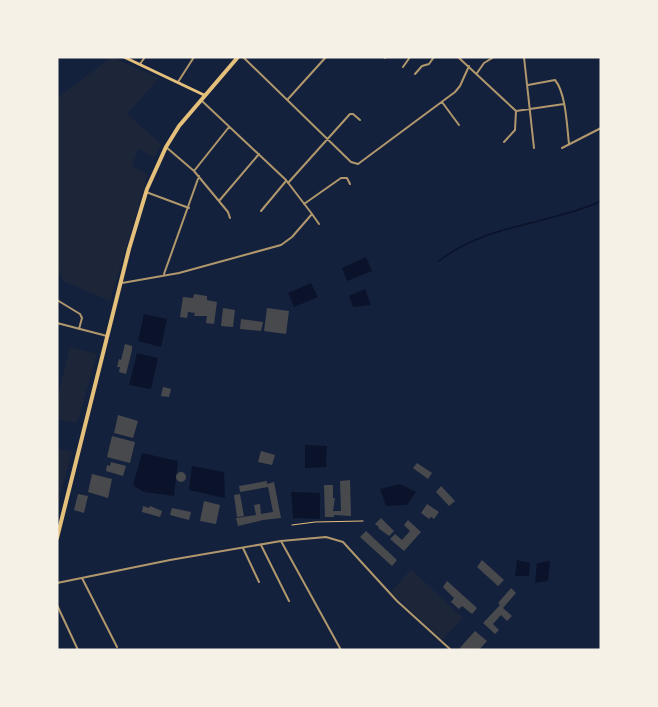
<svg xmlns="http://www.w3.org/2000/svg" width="658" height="707" viewBox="0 0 658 707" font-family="'Source Sans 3',sans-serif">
	<rect width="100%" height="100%" fill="#14213d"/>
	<!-- green -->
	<path fill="#1d2539" d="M 112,57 L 159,78 L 127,114 L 161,144 L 155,157 L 138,149 L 132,166 L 148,175 L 110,301 L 63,281 L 57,268 L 57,98 Z
		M 70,347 L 97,354 L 77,423 L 57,419 L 57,400 Z
		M 57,448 L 72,452 L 58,502 L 57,502 Z
		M 411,569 L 463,618 L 442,640 L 391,592 Z"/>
	<!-- water -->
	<path fill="#0b132b" d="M 366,257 L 372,271 L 347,281 L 342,268 Z
		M 311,283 L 318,297 L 294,307 L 288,293 Z
		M 365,289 L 371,305 L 353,307 L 349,296 Z
		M 144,314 L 167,319 L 161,347 L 138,341 Z
		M 137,353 L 158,358 L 151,389 L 129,385 Z
		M 305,445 L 327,446 L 326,467 L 305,468 Z
		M 142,453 L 178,461 L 174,496 L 144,492 L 133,485 Z
		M 192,466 L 224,472 L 225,498 L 189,490 Z
		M 400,484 L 416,492 L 407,505 L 386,506 L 380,489 Z
		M 291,492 L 320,493 L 320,519 L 293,518 Z
		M 517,560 L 530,563 L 529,576 L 515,576 Z
		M 550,561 L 548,581 L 535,583 L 537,563 Z"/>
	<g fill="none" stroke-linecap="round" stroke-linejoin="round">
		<!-- stream -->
		<path stroke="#0b132b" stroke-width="1.5" d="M 439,261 C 485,224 549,225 601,201"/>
	</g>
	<!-- building -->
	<path fill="#48494c" d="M 194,294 L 207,296 L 207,300 L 217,302 L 214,324 L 206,323 L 207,316 L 194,316 L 195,313 L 188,312 L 187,318 L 180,317 L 183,297 L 193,298 Z
		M 223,308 L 235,310 L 233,327 L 221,326 Z
		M 267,308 L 289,311 L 286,334 L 264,331 Z
		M 241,319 L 263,322 L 261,331 L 240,329 Z
		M 125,344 L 132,346 L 132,350 L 126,374 L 119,372 L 120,367 L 117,367 L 119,359 L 121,360 Z
		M 163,387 L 171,389 L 169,397 L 161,396 Z
		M 118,415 L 138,421 L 133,438 L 114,433 Z
		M 112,436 L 135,442 L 130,463 L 107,457 Z
		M 261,451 L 275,455 L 272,465 L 258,462 Z
		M 111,462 L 126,466 L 123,476 L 106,471 L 107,465 L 110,466 Z
		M 417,463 L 432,473 L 428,479 L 413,468 Z
		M176 477a5 5 0 1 1 10 0a5 5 0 1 1-10 0Z
		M 92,474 L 112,479 L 108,498 L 88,492 Z
		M 350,480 L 351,516 L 334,515 L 334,517 L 325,517 L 324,485 L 333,485 L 333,498 L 335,498 L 333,511 L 341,511 L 340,481 Z
		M 267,481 L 267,484 L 274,482 L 281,518 L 263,520 L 238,526 L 236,518 L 256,515 L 254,505 L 260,504 L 261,514 L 273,512 L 268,487 L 240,492 L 239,486 Z
		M 441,486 L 455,501 L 449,506 L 436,492 Z
		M 78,494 L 88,496 L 84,513 L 74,510 Z
		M 240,494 L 244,516 L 237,517 L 234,495 Z
		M 204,501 L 220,505 L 216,524 L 200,521 Z
		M 427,504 L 439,512 L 434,519 L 431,517 L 429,519 L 421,513 Z
		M 143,506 L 149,508 L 150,506 L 162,511 L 160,517 L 142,512 Z
		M 172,508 L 191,512 L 189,520 L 170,515 Z
		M 381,518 L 394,531 L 389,536 L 378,528 L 379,527 L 375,524 Z
		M 408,520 L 421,532 L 404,551 L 390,539 L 395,534 L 402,540 L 410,531 L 404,525 Z
		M 366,531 L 397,560 L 392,566 L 360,537 Z
		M 482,560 L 504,580 L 498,586 L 477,567 Z
		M 447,581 L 477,608 L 472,614 L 462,606 L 459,609 L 451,602 L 454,598 L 443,587 Z
		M 511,588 L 516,593 L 503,608 L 512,616 L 507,621 L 501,615 L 493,624 L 499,630 L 495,634 L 483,623 L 500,605 L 498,603 Z
		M 475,631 L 487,641 L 479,650 L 458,650 Z"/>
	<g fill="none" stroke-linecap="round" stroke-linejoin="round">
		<!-- path -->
		<path stroke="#e5c07b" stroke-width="1" d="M 292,525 L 315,522 L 363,521"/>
		<!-- minor -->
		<path stroke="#b1986c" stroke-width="2" d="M 243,57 L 351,162 L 358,164 L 455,92 L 460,86 L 469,66
			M 458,57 L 516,111 L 515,130 L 504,142
			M 524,57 L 534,148
			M 385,58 L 385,57
			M 140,64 L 145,57
			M 403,67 L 410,57
			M 477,73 L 484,63 L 494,57
			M 415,74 L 422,66 L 429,64 L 434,57
			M 178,82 L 194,57
			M 528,85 L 555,80 C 566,93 567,127 569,144
			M 288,99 L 326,57
			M 442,102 L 459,125
			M 516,111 L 564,104
			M 166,147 L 194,171 L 228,212 L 230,218
			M 562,148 L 601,128
			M 194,171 L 229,127
			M 288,183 L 350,114 L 353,114 L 360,120
			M 146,192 L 189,208
			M 219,201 L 259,154
			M 304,204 L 341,178 L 347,178 L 350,184
			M 261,211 L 286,181
			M 312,214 L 319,224
			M 164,274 L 199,176
			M 122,283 L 179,273 L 281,245 L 292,237 L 312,214 L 286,180 L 202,101
			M 57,300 L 80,314 L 82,318 L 79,329
			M 57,323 L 107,336
			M 281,541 L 341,650
			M 261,545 L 289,601
			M 243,548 L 259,582
			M 82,578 L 117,647
			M 57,605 L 78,650"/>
		<!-- tertiary -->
		<path stroke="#b1986c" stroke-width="2" d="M 57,583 L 170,560 L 281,541 L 326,537 L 343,542 L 397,601 L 451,650"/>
		<!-- secondary -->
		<path stroke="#e5c07b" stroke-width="3" d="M 124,57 L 204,95"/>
		<!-- trunk -->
		<path stroke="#e5c07b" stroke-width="4" d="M 57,538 L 129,249 L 147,189 L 166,147 L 179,126 L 238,57"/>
	</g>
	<!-- border -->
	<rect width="658" height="707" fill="none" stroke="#f6f1e7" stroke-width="117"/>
</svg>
